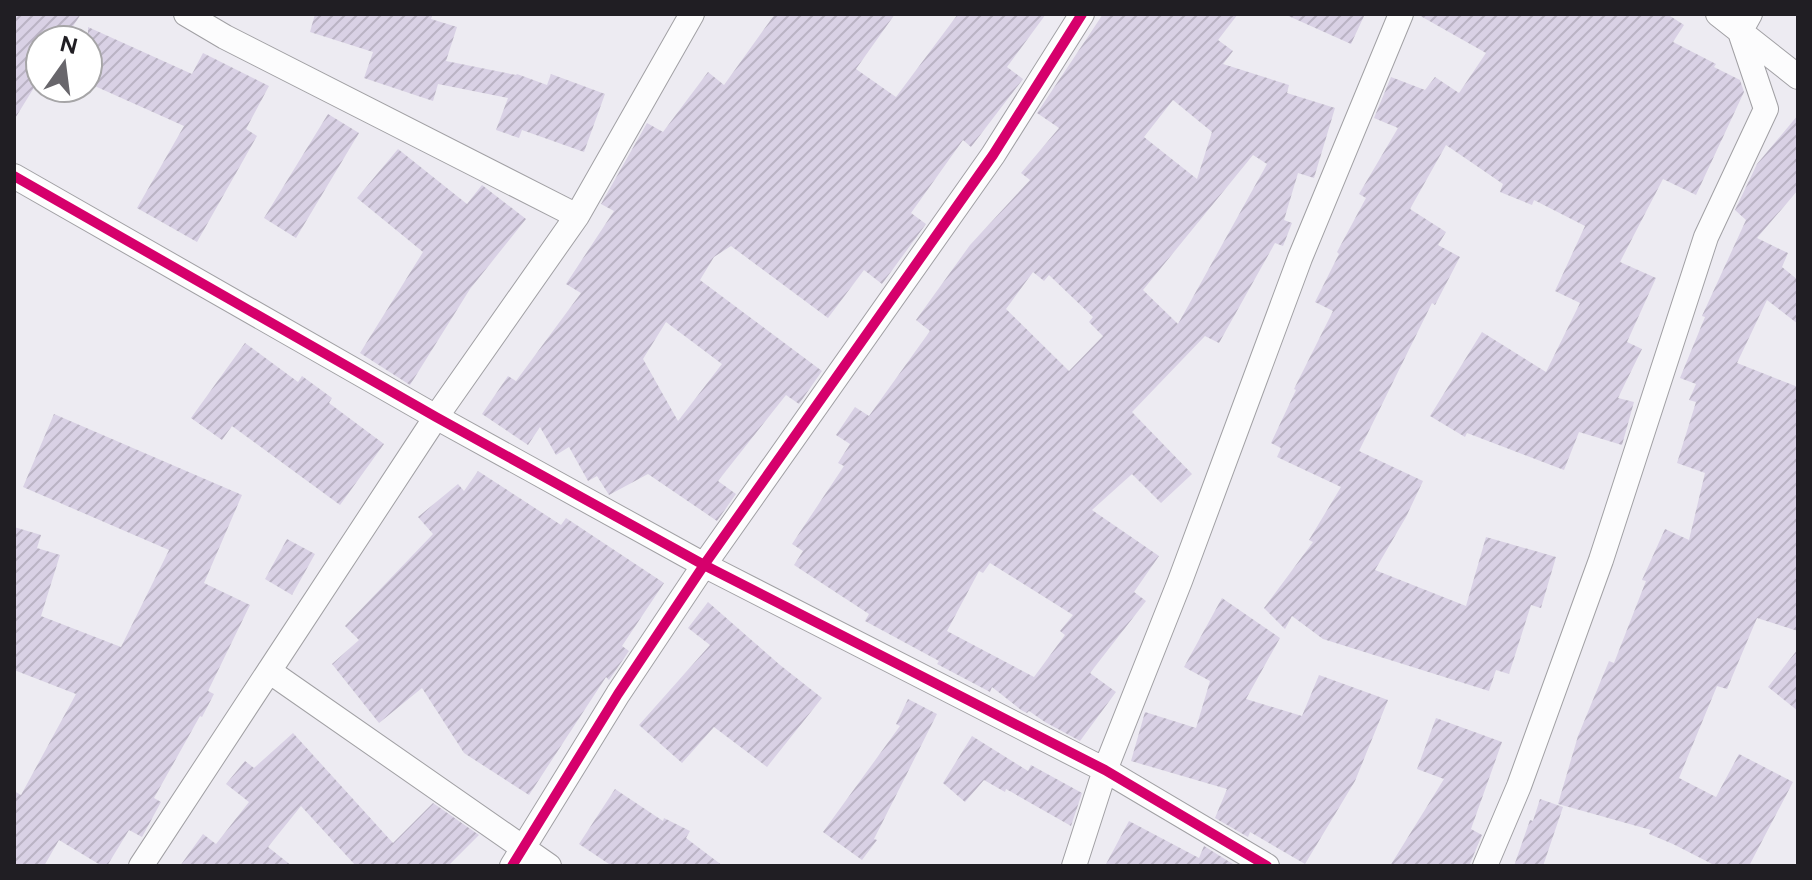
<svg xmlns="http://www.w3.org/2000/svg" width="1812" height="880" viewBox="0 0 1812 880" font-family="Figtree,sans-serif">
	<defs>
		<pattern id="building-hatch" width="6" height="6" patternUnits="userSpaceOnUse" patternTransform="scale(2)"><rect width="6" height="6" fill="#d9d1e5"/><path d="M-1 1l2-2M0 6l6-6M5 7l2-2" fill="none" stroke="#bab3c4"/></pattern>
	</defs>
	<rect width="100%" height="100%" fill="#edebf2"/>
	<!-- building -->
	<path fill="url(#building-hatch)" fill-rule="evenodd" d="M 14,14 L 81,14 L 64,40 L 40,40 L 40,78 L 14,120 Z
		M 315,14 L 433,14 L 431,19 L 457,27 L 446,61 L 516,75 L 517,74 L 547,85 L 551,74 L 605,94 L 584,152 L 522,130 L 519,138 L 496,130 L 508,98 L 438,84 L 433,101 L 364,78 L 373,52 L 310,32 Z
		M 775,14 L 895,14 L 856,69 L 896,97 L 958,14 L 1046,14 L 1007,67 L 1023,79 L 971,147 L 963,140 L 911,213 L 926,224 L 882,284 L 864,270 L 828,318 L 731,246 L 714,257 L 700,280 L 822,371 L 799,404 L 786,395 L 718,481 L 736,494 L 717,521 L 648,474 L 609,495 L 597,476 L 588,481 L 569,447 L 556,455 L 540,427 L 528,445 L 482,414 L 508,376 L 516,381 L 581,293 L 566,284 L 614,211 L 601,204 L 647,123 L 663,132 L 708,72 L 724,85 ZM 666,322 L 722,364 L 678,421 L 643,359 Z
		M 1103,14 L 1238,14 L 1218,40 L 1233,51 L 1223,64 L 1289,85 L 1287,93 L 1335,108 L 1314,178 L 1298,173 L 1284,220 L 1292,223 L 1283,246 L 1275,243 L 1219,343 L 1205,336 L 1132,412 L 1192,474 L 1161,503 L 1132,474 L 1092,510 L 1159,556 L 1134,592 L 1146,601 L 1090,673 L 1116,692 L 1080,741 L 1045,722 L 1029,711 L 1027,713 L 1021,710 L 992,687 L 990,692 L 937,664 L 939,661 L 865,621 L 869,614 L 794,565 L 803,551 L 792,544 L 844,466 L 838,463 L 850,444 L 836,435 L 855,407 L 869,416 L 930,331 L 916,320 L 970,245 L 1030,180 L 1021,173 L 1059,128 L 1037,113 ZM 1173,100 L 1212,132 L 1197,179 L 1144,137 ZM 1253,155 L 1267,164 L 1178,324 L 1143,290 ZM 1033,272 L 1044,281 L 1049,275 L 1093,317 L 1089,322 L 1103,336 L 1069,371 L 1006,309 ZM 990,563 L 1073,615 L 1060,631 L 1065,635 L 1034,677 L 947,631 L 979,571 L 983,573 Z
		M 1284,14 L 1365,14 L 1351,44 Z
		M 1417,14 L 1667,14 L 1684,25 L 1673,42 L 1716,64 L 1714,67 L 1740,80 L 1744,92 L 1696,195 L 1663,179 L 1620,262 L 1656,278 L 1627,342 L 1642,349 L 1618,398 L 1634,402 L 1622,445 L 1579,432 L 1564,470 L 1467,433 L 1465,437 L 1430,416 L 1482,332 L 1546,372 L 1580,303 L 1555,291 L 1585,226 L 1534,200 L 1532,205 L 1500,192 L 1503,184 L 1446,145 L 1410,209 L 1446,232 L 1438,245 L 1460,257 L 1435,305 L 1432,303 L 1359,451 L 1423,481 L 1406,517 L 1375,570 L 1466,606 L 1486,537 L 1556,557 L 1541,608 L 1531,605 L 1509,674 L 1496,670 L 1489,691 L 1323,639 L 1292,616 L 1285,629 L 1264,608 L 1313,542 L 1309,540 L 1341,487 L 1277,457 L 1281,448 L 1271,443 L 1296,390 L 1294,389 L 1333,311 L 1315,302 L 1339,254 L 1337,252 L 1366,198 L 1359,194 L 1398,128 L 1374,118 L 1391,77 L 1425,90 L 1435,77 L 1459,93 L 1486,53 Z
		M 88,27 L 192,74 L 203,53 L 269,86 L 246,129 L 257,136 L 197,242 L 137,208 L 184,126 L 88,83 Z
		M 328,114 L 359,133 L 296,238 L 264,218 Z
		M 1798,115 L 1798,190 L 1757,238 L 1788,253 L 1782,267 L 1798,280 L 1798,324 L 1767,300 L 1737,363 L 1798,387 L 1798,631 L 1757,618 L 1727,689 L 1717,686 L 1679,778 L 1716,797 L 1739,754 L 1793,782 L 1749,866 L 1716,866 L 1673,844 L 1649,834 L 1651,830 L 1558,804 L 1578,736 L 1609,661 L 1614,663 L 1646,581 L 1642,580 L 1665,529 L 1689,540 L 1705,473 L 1677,463 L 1696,402 L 1689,400 L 1696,384 L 1680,378 L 1705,317 L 1702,316 L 1746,220 L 1735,210 L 1757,164 Z
		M 398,149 L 467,204 L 482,185 L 526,219 L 470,289 L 410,385 L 360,353 L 423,252 L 357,198 Z
		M 245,343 L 298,382 L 302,376 L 332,398 L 329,403 L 384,444 L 340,505 L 232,426 L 222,440 L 191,418 Z
		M 54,414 L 242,495 L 204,583 L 250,605 L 208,691 L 214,694 L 202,717 L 200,716 L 154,798 L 161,802 L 142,837 L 129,830 L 107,866 L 102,866 L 59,840 L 44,866 L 14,866 L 14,791 L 21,795 L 76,694 L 14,670 L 14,527 L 41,535 L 37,548 L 60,555 L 41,616 L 121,647 L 169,550 L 23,487 Z
		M 478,471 L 561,525 L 566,518 L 664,583 L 622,646 L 629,651 L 609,680 L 606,677 L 529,795 L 464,753 L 422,688 L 379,723 L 332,664 L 359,640 L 345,626 L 433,534 L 418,517 L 458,484 L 464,491 Z
		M 287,539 L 315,554 L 292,595 L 265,579 Z
		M 1222,598 L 1280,638 L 1246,699 L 1302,716 L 1319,675 L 1388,700 L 1355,781 L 1305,864 L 1250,832 L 1248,837 L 1215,818 L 1227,789 L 1131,761 L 1145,712 L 1196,728 L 1210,681 L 1184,667 Z
		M 708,602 L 780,665 L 822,698 L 767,767 L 714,727 L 682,763 L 639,725 L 710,645 L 688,628 Z
		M 1798,649 L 1798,711 L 1768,687 Z
		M 908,699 L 937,714 L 874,839 L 877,840 L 862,860 L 823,832 L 900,726 L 896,724 Z
		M 1436,718 L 1502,742 L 1471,829 L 1482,835 L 1469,866 L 1390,866 L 1444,779 L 1417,769 Z
		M 293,733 L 393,843 L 433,803 L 479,835 L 448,866 L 356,866 L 301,806 L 268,847 L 292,866 L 180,866 L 203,834 L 216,844 L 249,802 L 226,784 L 245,761 L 254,768 Z
		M 972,736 L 1028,771 L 1031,765 L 1082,793 L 1071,826 L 1006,789 L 1005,792 L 984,780 L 965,802 L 943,783 Z
		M 615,789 L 663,821 L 664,818 L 690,831 L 686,838 L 723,866 L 612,866 L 579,844 Z
		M 1540,799 L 1563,807 L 1543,866 L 1514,866 L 1530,820 L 1533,821 Z
		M 1129,821 L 1199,858 L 1204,846 L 1236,866 L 1105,866 Z"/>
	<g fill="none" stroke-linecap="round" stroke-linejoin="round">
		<!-- minor casing -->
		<g stroke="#a1a0a4" stroke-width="26">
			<path id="minor" d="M 186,14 L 225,37 L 577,216
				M 1718,14 L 1798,77
				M 14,176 L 436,417 L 704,565 L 1105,770 L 1267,866
				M 269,671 L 549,866
				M 141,866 L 436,417 L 577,216 L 692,14
				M 512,866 L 618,694 L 704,565 L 993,155 L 1082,14
				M 1074,866 L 1105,770 L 1180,581 L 1300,258 L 1401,14
				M 1485,866 L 1519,786 L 1601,560 L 1706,237 L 1766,109 L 1740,32 L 1750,14"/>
		</g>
		<!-- minor -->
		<use href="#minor" stroke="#fcfcfd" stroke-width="24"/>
		<!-- cycleway casing -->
		<g stroke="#fff" stroke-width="15">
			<path id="cycleway" d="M 14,176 L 436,417 L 704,565 L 1105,770 L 1267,866
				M 512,866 L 618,694 L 704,565 L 993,155 L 1082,14"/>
		</g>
		<!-- cycleway -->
		<use href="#cycleway" stroke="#d6006c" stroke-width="10"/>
	</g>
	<!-- border -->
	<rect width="1812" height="880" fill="none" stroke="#201e23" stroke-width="32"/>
	<!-- north arrow -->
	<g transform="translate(64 64) rotate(14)"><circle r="38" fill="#ffffff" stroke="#a6a5a7" stroke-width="2"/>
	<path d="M0-6L14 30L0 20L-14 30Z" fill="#68666b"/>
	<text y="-12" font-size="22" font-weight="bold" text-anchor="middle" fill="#201e23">N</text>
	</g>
</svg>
